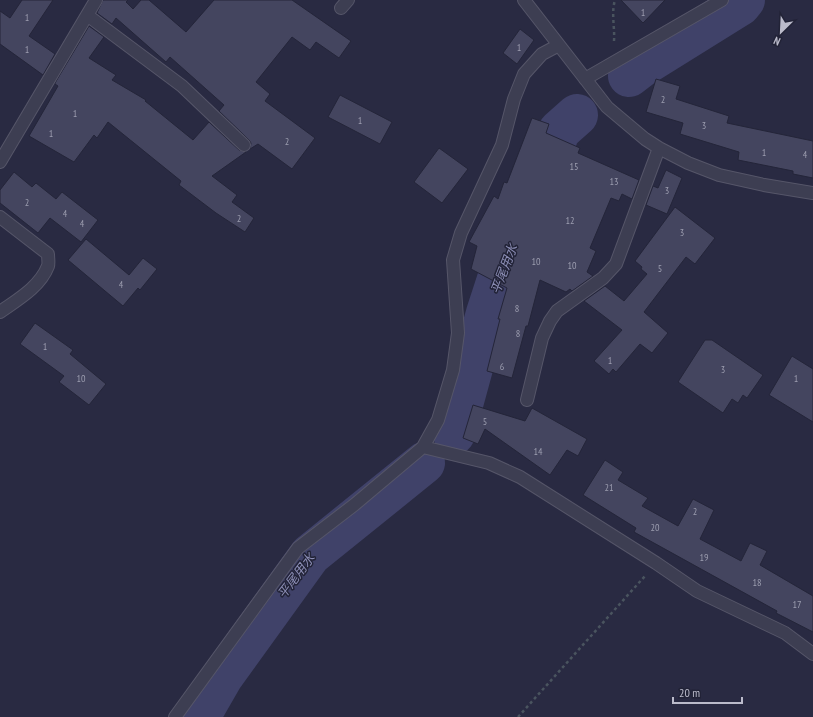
<svg xmlns="http://www.w3.org/2000/svg" width="813" height="717" viewBox="0 0 813 717" font-family="'PT Sans Narrow','Noto Sans JP',sans-serif">
	<rect width="100%" height="100%" fill="#292a42"/>
	<g fill="none" stroke-linecap="round" stroke-linejoin="round">
		<!-- river -->
		<path stroke="#404269" stroke-width="42" d="M 629,76 L 642,66 L 740,5 L 744,0
			M 454,434 L 487,313 L 501,270 L 538,192 L 559,131 L 577,115
			M 199,717 L 222,677 L 310,555 L 424,463"/>
	</g>
	<!-- building -->
	<path fill="#44455f" stroke="#242539" d="M 22,0 L 53,0 L 29,36 L 55,54 L 43,75 L 0,44 L 0,11 L 10,18 Z
		M 103,0 L 128,0 L 126,2 L 133,9 L 141,0 L 149,0 L 186,32 L 214,0 L 292,0 L 351,41 L 339,58 L 316,42 L 310,50 L 292,37 L 256,82 L 270,94 L 265,101 L 315,138 L 292,169 L 258,144 L 250,149 L 251,143 L 249,140 L 219,111 L 224,105 L 170,57 L 166,62 L 116,18 L 112,24 L 97,13 Z
		M 621,0 L 665,0 L 643,23 Z
		M 89,26 L 104,37 L 89,58 L 116,75 L 112,80 L 146,100 L 145,101 L 193,140 L 209,122 L 239,150 L 246,152 L 212,176 L 237,195 L 232,202 L 254,218 L 245,232 L 216,213 L 179,185 L 181,181 L 108,122 L 97,138 L 94,135 L 74,162 L 29,136 L 58,86 L 55,84 L 55,83 Z
		M 520,29 L 534,40 L 517,64 L 503,53 Z
		M 656,79 L 680,86 L 676,99 L 729,116 L 727,123 L 813,141 L 813,178 L 793,174 L 793,171 L 738,160 L 739,152 L 680,134 L 683,123 L 646,112 Z
		M 340,95 L 392,122 L 380,144 L 328,117 Z
		M 532,118 L 549,124 L 546,133 L 580,148 L 578,153 L 639,180 L 632,199 L 622,194 L 619,201 L 611,198 L 590,248 L 596,251 L 587,272 L 593,276 L 572,291 L 570,289 L 566,292 L 540,280 L 528,326 L 526,326 L 512,378 L 487,371 L 500,319 L 498,319 L 507,288 L 471,269 L 477,246 L 469,242 L 494,196 L 498,199 L 504,182 L 507,183 Z
		M 439,148 L 468,169 L 442,203 L 414,182 Z
		M 666,170 L 682,178 L 667,214 L 646,205 L 653,186 L 658,188 Z
		M 14,172 L 32,187 L 36,183 L 56,199 L 62,192 L 98,220 L 81,242 L 50,218 L 38,233 L 0,203 L 0,190 Z
		M 675,207 L 715,238 L 695,264 L 686,257 L 644,312 L 668,333 L 652,353 L 640,344 L 616,372 L 613,369 L 609,374 L 594,361 L 622,330 L 584,301 L 605,286 L 624,301 L 647,274 L 641,269 L 642,267 L 635,261 Z
		M 86,239 L 129,275 L 143,258 L 157,269 L 140,290 L 138,288 L 123,306 L 68,260 Z
		M 35,323 L 73,350 L 70,354 L 106,384 L 89,405 L 59,382 L 64,376 L 20,344 Z
		M 705,340 L 712,340 L 763,375 L 747,398 L 743,395 L 738,403 L 732,399 L 723,413 L 678,382 Z
		M 792,356 L 813,369 L 813,422 L 769,395 Z
		M 473,405 L 525,421 L 532,408 L 587,439 L 578,456 L 567,450 L 550,475 L 485,429 L 478,444 L 463,438 Z
		M 605,460 L 623,472 L 618,480 L 648,498 L 642,506 L 678,526 L 693,499 L 714,510 L 700,539 L 741,561 L 750,543 L 767,551 L 760,565 L 813,596 L 813,632 L 776,613 L 777,611 L 634,532 L 636,528 L 583,495 Z"/>
	<g fill="none" stroke-linecap="round" stroke-linejoin="round">
		<!-- street casing -->
		<g stroke="#565669" stroke-width="14">
			<path id="street" d="M 524,0 L 607,107 L 645,139 L 659,148 L 688,163 L 719,175 L 764,185 L 813,193
				M 341,8 L 348,0
				M 87,15 L 182,86 L 244,145
				M 585,79 L 722,0
				M 0,162 L 96,0
				M 0,217 L 48,254 C 48,258 49,263 48,266 C 40,287 17,300 0,312
				M 527,400 L 542,338 L 550,321 L 557,311 L 603,278 L 616,264 L 659,148
				M 423,447 L 489,463 L 520,477 L 656,563 L 697,591 L 785,633 L 813,654
				M 175,717 L 298,548 L 354,505 L 423,447 L 438,420 L 453,370 L 458,333 L 453,260 L 461,233 L 502,145 L 514,99 L 524,74 L 542,54 L 559,45"/>
		</g>
		<!-- path -->
		<path stroke="#4a545f" stroke-width="2.5" stroke-dasharray="3 3" stroke-linecap="butt" d="M 614,41 C 615,28 611,13 615,0
			M 518,717 L 645,576"/>
		<!-- street -->
		<use href="#street" stroke="#3d3e52" stroke-width="12"/>
	</g>
	<g text-anchor="middle" dominant-baseline="central" stroke-width="3" stroke-linejoin="round" paint-order="stroke">
		<!-- number labels -->
		<g font-size="10" fill="#9d9eb0">
			<text x="643" y="12">1</text>
			<text x="27" y="17">1</text>
			<text x="519" y="47">1</text>
			<text x="27" y="49">1</text>
			<text x="663" y="99">2</text>
			<text x="75" y="113">1</text>
			<text x="360" y="120">1</text>
			<text x="704" y="125">3</text>
			<text x="51" y="133">1</text>
			<text x="287" y="141">2</text>
			<text x="764" y="152">1</text>
			<text x="805" y="154">4</text>
			<text x="574" y="166">15</text>
			<text x="614" y="181">13</text>
			<text x="667" y="190">3</text>
			<text x="27" y="202">2</text>
			<text x="65" y="213">4</text>
			<text x="239" y="218">2</text>
			<text x="570" y="220">12</text>
			<text x="82" y="223">4</text>
			<text x="682" y="232">3</text>
			<text x="536" y="261">10</text>
			<text x="572" y="265">10</text>
			<text x="660" y="268">5</text>
			<text x="121" y="284">4</text>
			<text x="517" y="308">8</text>
			<text x="518" y="333">8</text>
			<text x="45" y="346">1</text>
			<text x="610" y="360">1</text>
			<text x="502" y="366">6</text>
			<text x="723" y="369">3</text>
			<text x="81" y="378">10</text>
			<text x="796" y="378">1</text>
			<text x="485" y="421">5</text>
			<text x="538" y="451">14</text>
			<text x="609" y="487">21</text>
			<text x="695" y="511">2</text>
			<text x="655" y="527">20</text>
			<text x="704" y="557">19</text>
			<text x="757" y="582">18</text>
			<text x="797" y="604">17</text>
		</g>
		<!-- water labels -->
		<g font-size="13" font-style="italic" fill="#8b8db4" stroke="#222337">
			<text transform="translate(504 269) rotate(-69)">平尾用水</text>
			<text transform="translate(296 576) rotate(-53)">平尾用水</text>
		</g>
	</g>
	<!-- north arrow -->
	<g transform="translate(781 32) rotate(204)" stroke="#222337" stroke-width="3" paint-order="stroke">
	<path d="M0-3L7 15L0 10L-7 15Z" fill="#bbbbcb"/>
	<text y="-6" font-size="11" font-weight="bold" text-anchor="middle" fill="#bbbbcb">N</text>
	</g>
	<!-- scale -->
	<path d="M673 697v6h69v-6" fill="none" stroke="#bbbbcb" stroke-width="2"/>
	<text x="679" y="697" font-size="12" fill="#bbbbcb" stroke="#222337" stroke-width="3" paint-order="stroke">20 m</text>
</svg>
